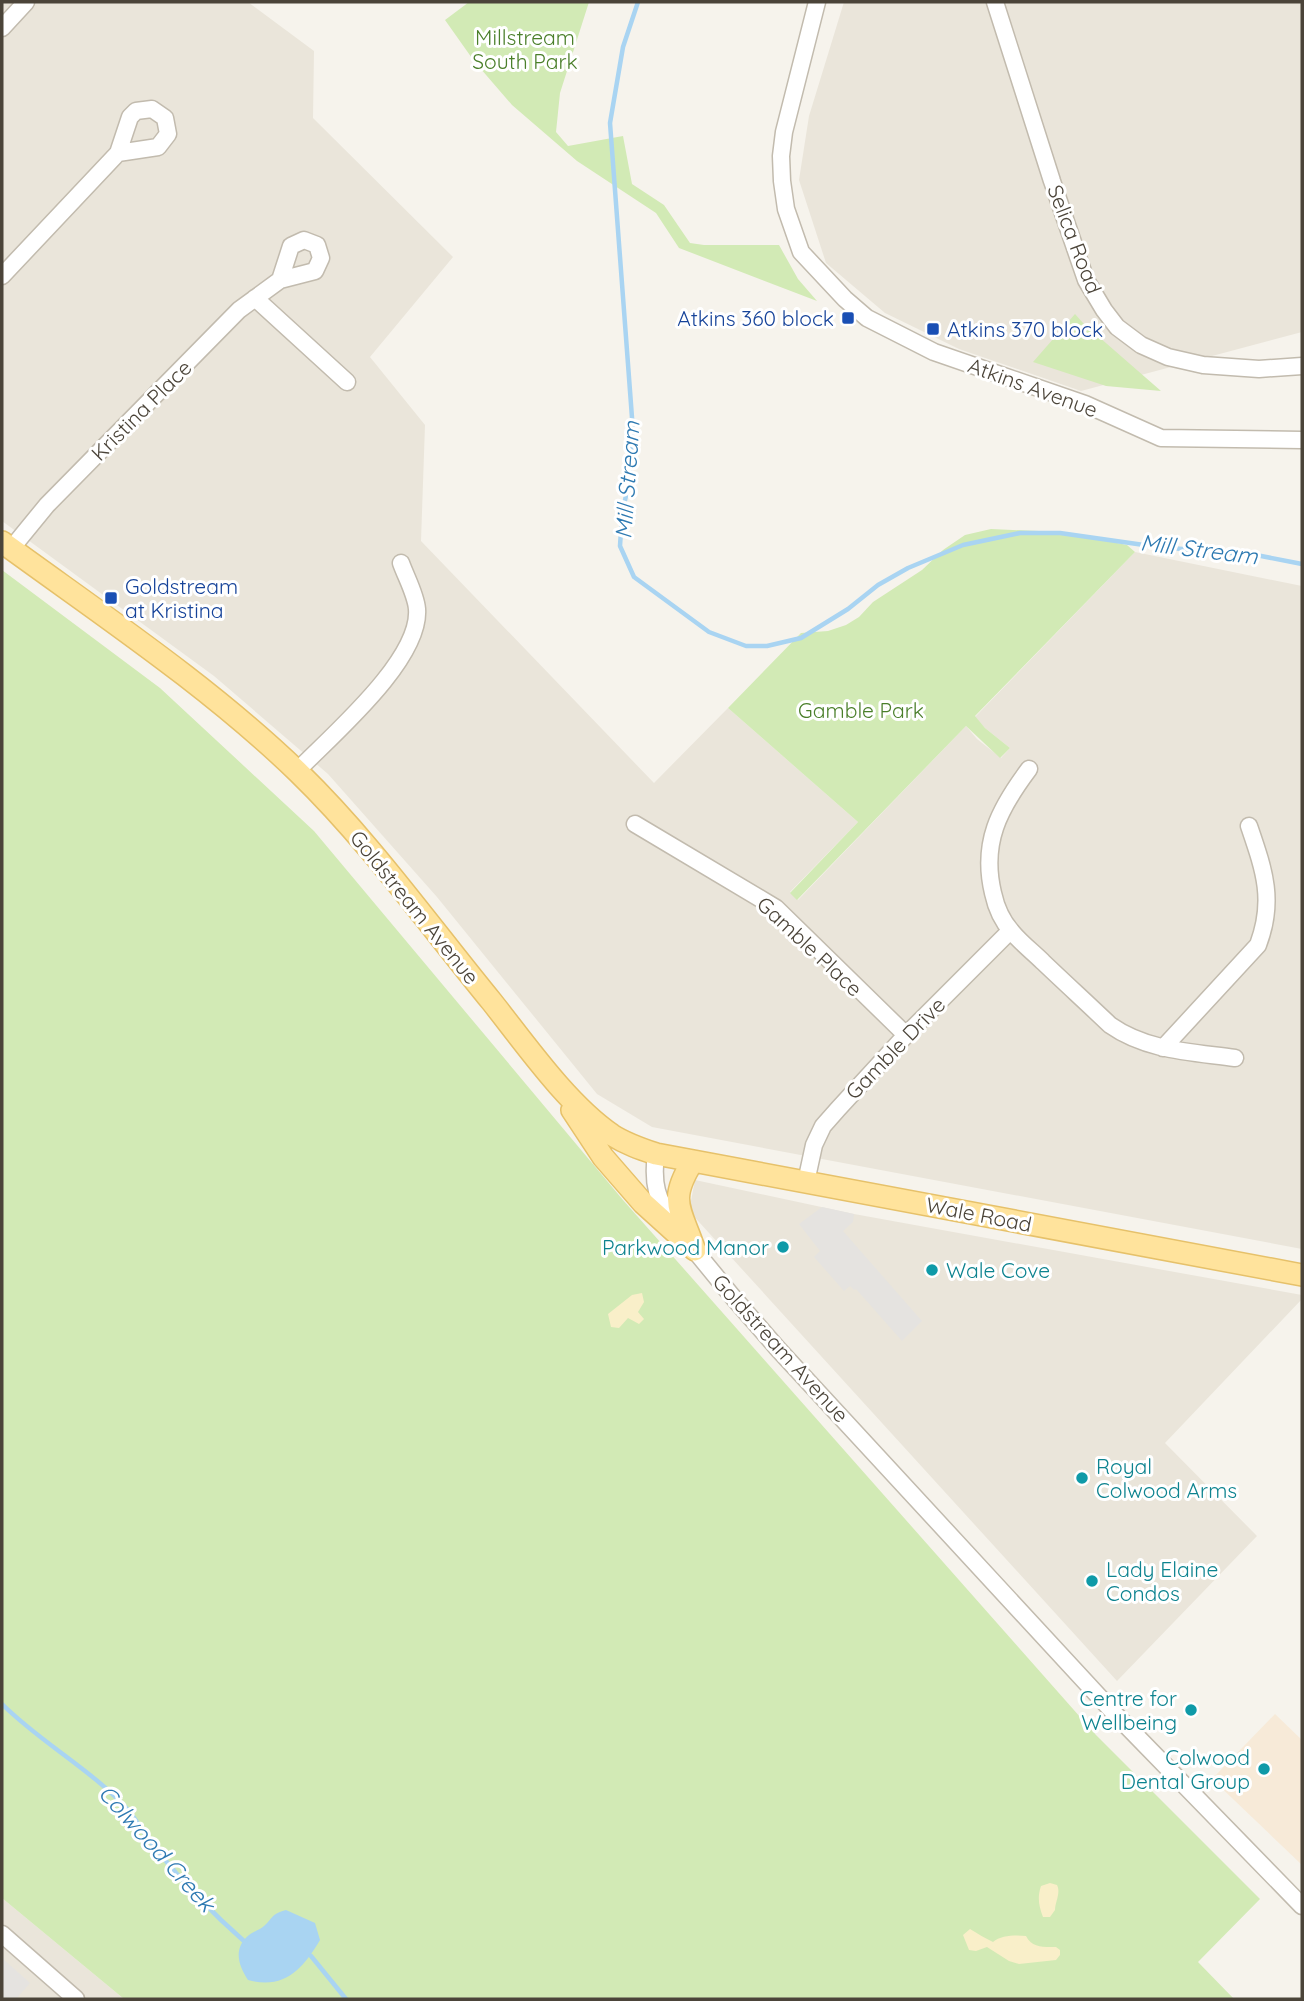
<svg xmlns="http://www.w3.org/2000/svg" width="1304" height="2001" viewBox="0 0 1304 2001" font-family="Quicksand,sans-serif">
	<rect width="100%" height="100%" fill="#f6f3ec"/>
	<!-- residential -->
	<path fill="#eae5da" d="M 2,2 L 248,2 L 314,51 L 313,118 L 453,257 L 370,357 L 425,425 L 421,541 L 654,783 L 728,708 L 858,822 L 790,892 L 798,900 L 966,726 L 977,739 L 1001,758 L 1010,748 L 985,728 L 975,717 L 1135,552 L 1302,586 L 1302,1249 L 652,1127 L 597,1094 L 437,897 L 328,774 L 214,676 L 2,521 Z
		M 844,2 L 1302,2 L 1302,332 L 1081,391 L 959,349 L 885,313 L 826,263 L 799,180 L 809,116 Z
		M 695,1180 L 854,1214 L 1302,1295 L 1302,1299 L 1165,1443 L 1257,1536 L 1117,1681 L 689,1211 Z
		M 2,1898 L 124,1999 L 2,1999 Z"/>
	<!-- commercial -->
	<path fill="#f7ead8" d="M 1275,1714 L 1302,1740 L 1302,1865 L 1212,1779 Z"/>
	<!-- green -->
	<path fill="#d2eab5" d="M 469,2 L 589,2 L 560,93 L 556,132 L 568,146 L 623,136 L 632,184 L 664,205 L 690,243 L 704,245 L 779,245 L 798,279 L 817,301 L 679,248 L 656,213 L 577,161 L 512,105 L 474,61 L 445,20 Z
		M 1075,314 L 1083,323 L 1161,391 L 1106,386 L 1033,362 Z
		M 991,529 L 1062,532 L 1127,545 L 1135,552 L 975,716 L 985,728 L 1010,748 L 1000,758 L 966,726 L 797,900 L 790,893 L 858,822 L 728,708 L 801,633 L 828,631 L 846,625 L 859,617 L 873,602 L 922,570 L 943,550 L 965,535 Z
		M 2,570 L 160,688 L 314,831 L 623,1200 L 1096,1735 L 1260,1899 L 1198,1962 L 1234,1999 L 124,1999 L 2,1898 Z"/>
	<!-- sand -->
	<path fill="#f9efc9" d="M 642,1293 L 644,1302 L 638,1312 L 644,1319 L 639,1324 L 628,1318 L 619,1328 L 611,1327 L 608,1314 L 632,1295 Z
		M 1050,1883 L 1057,1885 C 1061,1893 1055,1902 1055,1910 L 1050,1917 L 1043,1917 C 1039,1906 1037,1898 1041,1886 Z
		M 970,1929 C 978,1934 985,1938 993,1942 C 1001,1935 1016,1935 1026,1936 C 1032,1948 1043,1947 1056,1947 L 1060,1950 L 1060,1955 L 1056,1960 L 1019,1964 L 1009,1961 L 987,1947 L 976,1951 L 969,1950 L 963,1935 Z"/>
	<!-- parking -->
	<path fill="#e5e3e0" d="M 822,1207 L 854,1214 L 853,1222 L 843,1231 L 922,1321 L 902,1341 L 856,1289 L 854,1290 L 850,1286 L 844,1291 L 814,1257 L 820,1251 L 799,1224 Z
		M 2,1958 L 30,1983 L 16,1999 L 2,1999 Z"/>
	<!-- water -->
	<path fill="#a9d4f2" d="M 286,1910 L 315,1923 L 320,1940 C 303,1969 284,1990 248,1980 C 238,1965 233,1948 249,1935 C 254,1931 260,1930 264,1926 C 274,1917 271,1914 286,1910 Z"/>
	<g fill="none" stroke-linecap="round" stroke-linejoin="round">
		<!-- stream -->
		<path stroke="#a9d4f2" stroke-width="4.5" d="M 638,2 L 623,47 L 610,123 L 633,431 L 629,481 L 622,515 L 620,546 L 634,577 L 709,632 L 746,646 L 767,646 L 801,638 L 848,609 L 878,585 L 908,568 L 963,545 L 1020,533 L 1060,533 L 1158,547 L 1256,555 L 1302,564
			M 2,1704 C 41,1743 91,1769 128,1810 C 138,1822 146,1837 156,1849 C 183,1883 212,1913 245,1942
			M 311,1956 L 346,1999"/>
		<!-- minor casing -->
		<g stroke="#c2bbae" stroke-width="19">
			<path id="minor" d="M 817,2 L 784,132 L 781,156 L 782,181 L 786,209 L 801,252 L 845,299 L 867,318 L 934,352 L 1085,404 L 1161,438 L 1302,440
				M 995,2 L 1052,181 L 1086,280 L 1104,310 L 1117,327 L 1141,345 L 1168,357 L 1203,365 L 1259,369 L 1302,366
				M 2,28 L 26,2
				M 2,276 L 118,153 L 130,117 L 136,111 L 152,109 L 165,118 L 168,134 L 158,147 L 118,153
				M 255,298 L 347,382
				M 11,549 L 47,505 L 239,310 L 280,280 L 315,271 L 321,258 L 317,245 L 304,240 L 291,246 L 280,280
				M 1029,769 C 999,809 981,843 993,893 C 996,907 1002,921 1012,932 C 1021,943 1033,952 1043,962 C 1065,983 1088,1004 1110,1025 C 1147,1051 1192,1052 1235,1058
				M 297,771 C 331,736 421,660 417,609 C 416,595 406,577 401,563
				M 635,824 L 776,908 L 906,1035
				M 1163,1048 L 1258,945 C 1275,900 1264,870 1249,826
				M 656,1154 C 652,1184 657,1199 673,1224
				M 806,1182 L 814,1145 L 823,1126 L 838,1109 L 906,1035 L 1010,931
				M 687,1241 L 732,1296 L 778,1349 L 1116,1715 L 1302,1906
				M 2,1934 L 76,1999"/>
		</g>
		<!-- major casing -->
		<g stroke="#e6c16a" stroke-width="24">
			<path id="major" d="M 2,542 C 102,615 209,686 298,772 C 370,842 428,924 492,1002 C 526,1045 567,1104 612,1135 C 626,1144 641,1149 656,1154 L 1302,1275
				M 572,1110 L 603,1157 L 643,1203 L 695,1250
				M 693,1161 C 668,1200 680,1208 694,1248"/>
		</g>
		<!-- minor -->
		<use href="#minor" stroke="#fff" stroke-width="16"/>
		<!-- major -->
		<use href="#major" stroke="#ffe39c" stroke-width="21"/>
	</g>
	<!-- markers -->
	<g fill="#1a4fb4" stroke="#fff" stroke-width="2.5">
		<rect x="841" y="311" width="14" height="14" rx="3.5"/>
		<rect x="926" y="322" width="14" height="14" rx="3.5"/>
		<rect x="104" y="591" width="14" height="14" rx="3.5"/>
	</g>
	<g fill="#0f9aa8" stroke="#fff" stroke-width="2.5">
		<circle cx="783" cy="1247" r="7"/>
		<circle cx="932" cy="1270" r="7"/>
		<circle cx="1082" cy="1478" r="7"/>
		<circle cx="1092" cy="1581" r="7"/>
		<circle cx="1191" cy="1710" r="7"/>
		<circle cx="1264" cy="1769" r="7"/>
	</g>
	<g text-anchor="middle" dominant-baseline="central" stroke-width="6" stroke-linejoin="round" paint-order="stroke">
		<!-- park labels -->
		<g font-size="21" fill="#4a7f2a" stroke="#fff">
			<text x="525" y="37">Millstream<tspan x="525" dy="24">South Park</tspan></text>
			<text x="861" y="710">Gamble Park</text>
		</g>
		<!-- street labels -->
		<g font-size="21" fill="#4b4439" stroke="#fff">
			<text transform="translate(1075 239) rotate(69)">Selica Road</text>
			<text transform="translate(1033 387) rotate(20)">Atkins Avenue</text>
			<text transform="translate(141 410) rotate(-45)">Kristina Place</text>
			<text transform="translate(415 907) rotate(51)">Goldstream Avenue</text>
			<text transform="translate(810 946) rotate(43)">Gamble Place</text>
			<text transform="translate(895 1048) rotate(-46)">Gamble Drive</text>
			<text transform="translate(979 1214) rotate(11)">Wale Road</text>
			<text transform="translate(781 1348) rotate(48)">Goldstream Avenue</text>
		</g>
		<!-- transit labels -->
		<g font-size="21" fill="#164399" stroke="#fff" text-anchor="start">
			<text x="834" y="318" text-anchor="end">Atkins 360 block</text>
			<text x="947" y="329">Atkins 370 block</text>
			<text x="125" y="586">Goldstream<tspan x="125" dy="24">at Kristina</tspan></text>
		</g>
		<!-- culture labels -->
		<g font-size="21" fill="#0d838f" stroke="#fff" text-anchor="end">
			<text x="769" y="1247">Parkwood Manor</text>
			<text x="946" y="1270" text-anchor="start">Wale Cove</text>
			<text x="1096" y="1466" text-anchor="start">Royal<tspan x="1096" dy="24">Colwood Arms</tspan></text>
			<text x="1106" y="1569" text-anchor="start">Lady Elaine<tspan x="1106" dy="24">Condos</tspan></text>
			<text x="1177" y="1698">Centre for<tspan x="1177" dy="24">Wellbeing</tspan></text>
			<text x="1250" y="1757">Colwood<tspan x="1250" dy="24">Dental Group</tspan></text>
		</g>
		<!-- water labels -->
		<g font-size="23" font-style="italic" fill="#2e7ab2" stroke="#fff">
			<text transform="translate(627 480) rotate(-86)">Mill Stream</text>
			<text transform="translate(1199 549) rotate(7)">Mill Stream</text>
			<text transform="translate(157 1848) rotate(48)">Colwood Creek</text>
		</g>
	</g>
	<!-- border -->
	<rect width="1304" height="2001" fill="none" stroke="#4b4439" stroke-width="7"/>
</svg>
